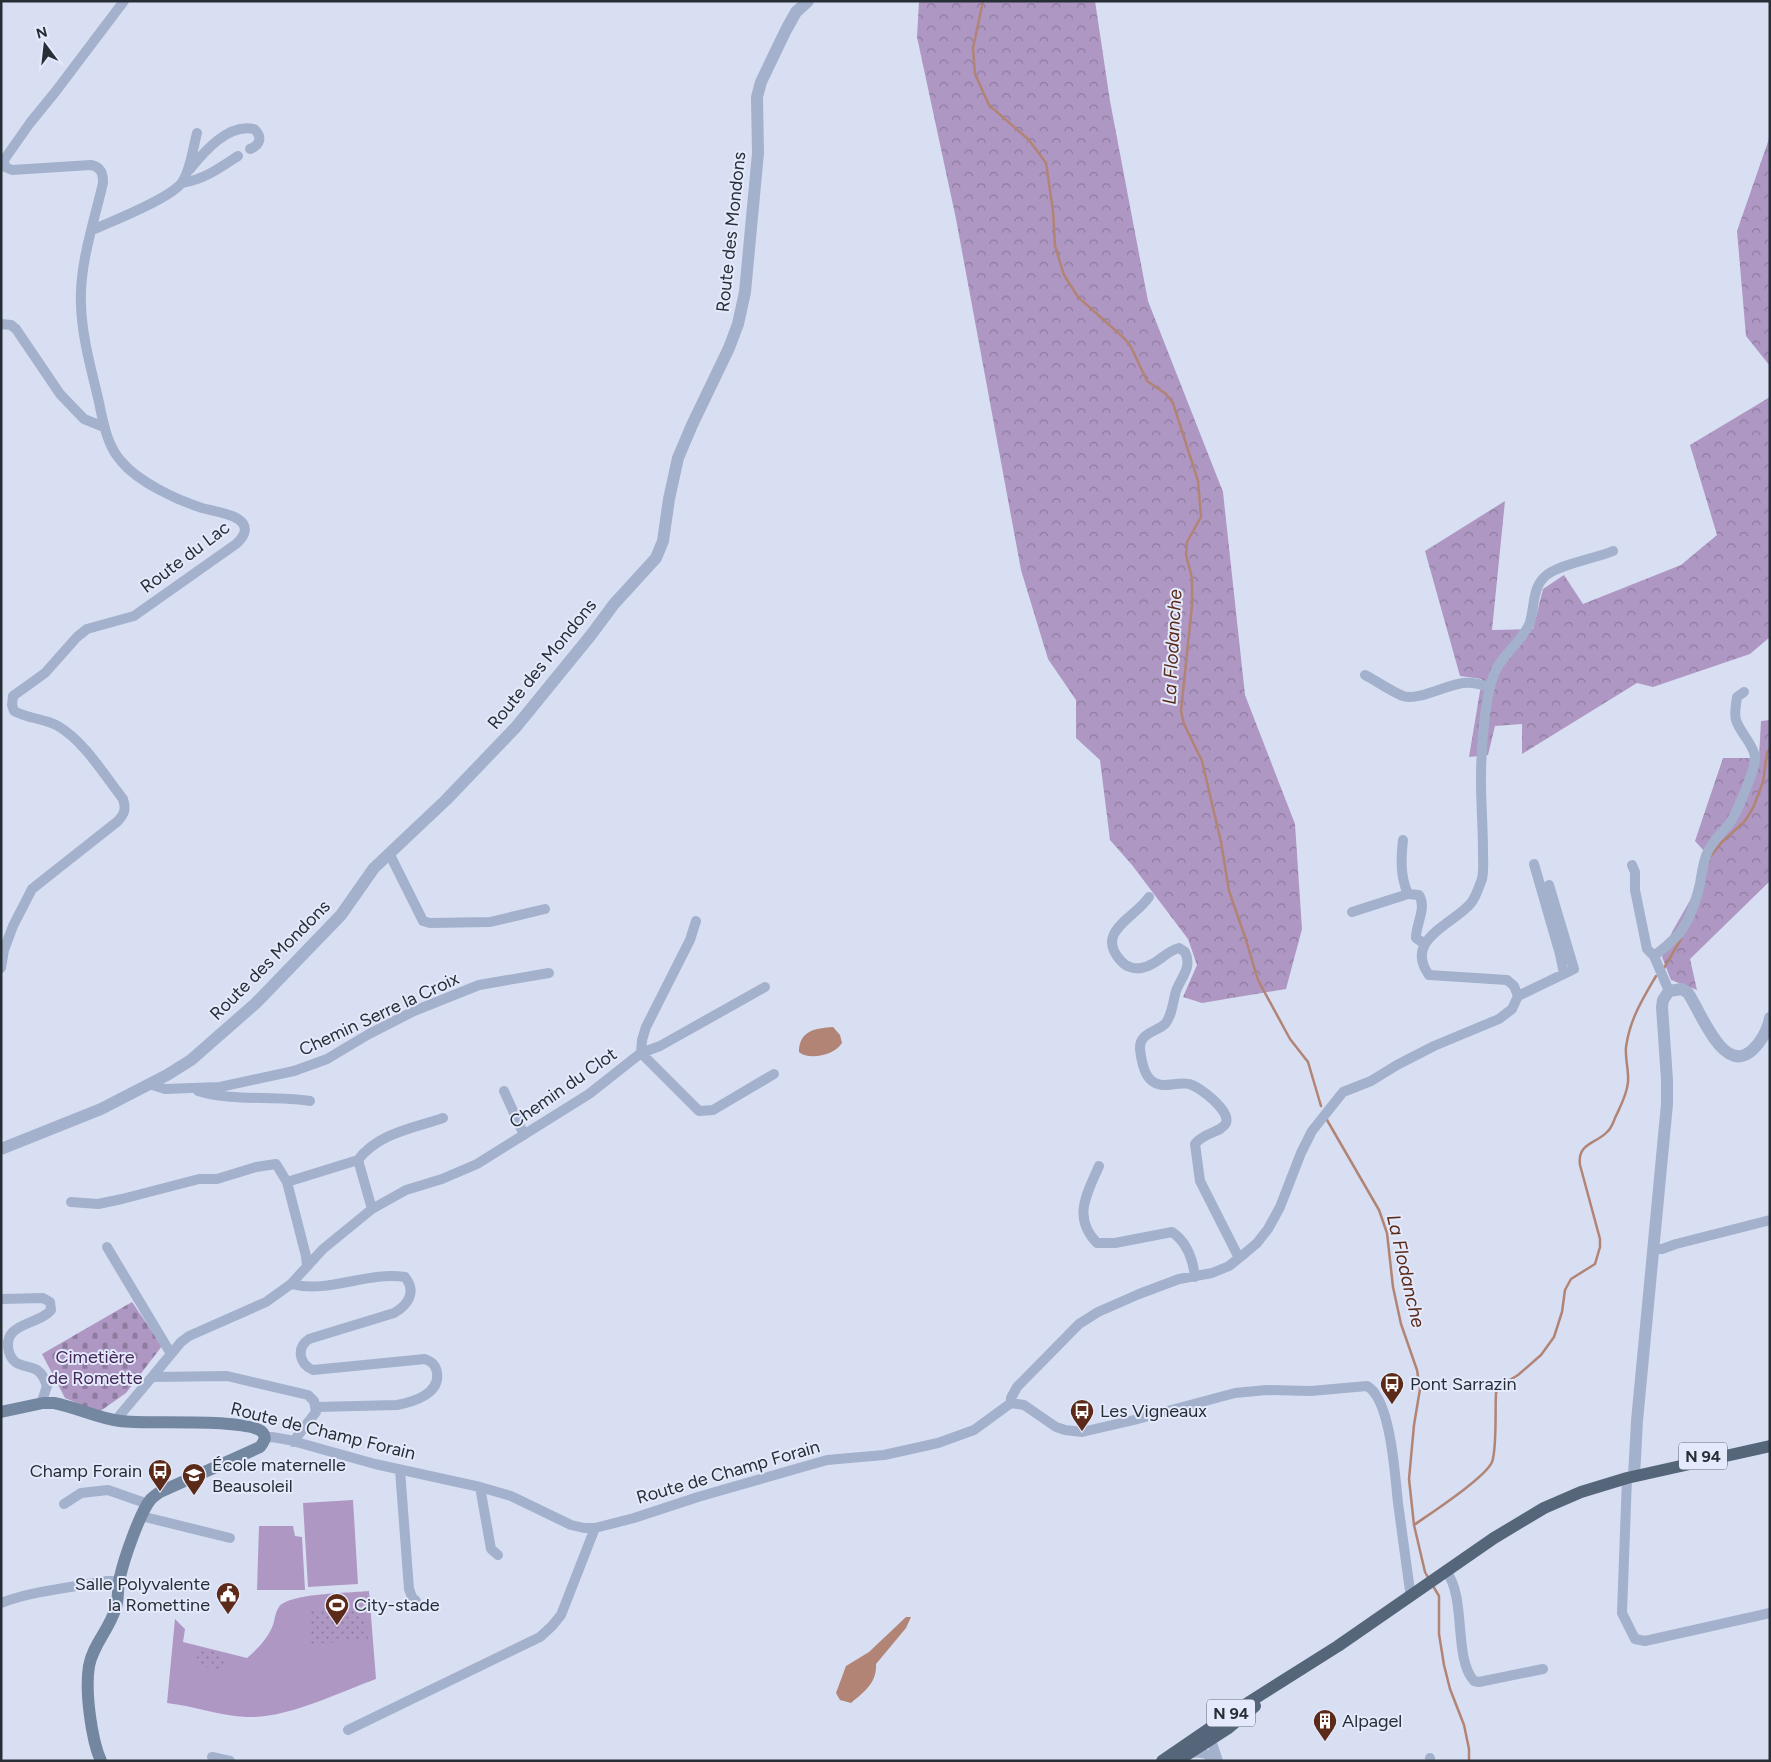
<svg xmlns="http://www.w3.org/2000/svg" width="1771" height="1762" viewBox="0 0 1771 1762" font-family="Figtree,sans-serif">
	<defs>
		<pattern id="forest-crowns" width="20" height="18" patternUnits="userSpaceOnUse" patternTransform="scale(1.25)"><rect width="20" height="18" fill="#af97c3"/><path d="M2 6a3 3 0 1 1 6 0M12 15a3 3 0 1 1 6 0" fill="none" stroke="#8e7c9f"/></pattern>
		<pattern id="cemetery-stones" width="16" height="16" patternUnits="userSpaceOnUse" patternTransform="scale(1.25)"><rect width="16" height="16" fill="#af97c3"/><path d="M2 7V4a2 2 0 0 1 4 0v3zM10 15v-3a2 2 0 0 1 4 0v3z" fill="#8e7c9f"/></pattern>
		<pattern id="park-dots" width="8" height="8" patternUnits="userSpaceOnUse" patternTransform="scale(1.25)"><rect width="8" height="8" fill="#af97c3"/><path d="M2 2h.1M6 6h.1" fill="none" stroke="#8e7c9f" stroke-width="1.8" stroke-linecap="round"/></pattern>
	</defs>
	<rect width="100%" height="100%" fill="#d8dff3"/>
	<!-- grass -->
	<path fill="#af97c3" d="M 353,1500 L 358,1584 L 308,1587 L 303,1503 Z
		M 259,1526 L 293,1526 L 295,1536 L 302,1537 L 305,1590 L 257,1590 Z
		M 369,1591 L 376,1679 C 340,1692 286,1719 247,1717 C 220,1716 194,1706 167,1703 L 175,1619 L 185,1629 L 183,1642 L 247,1658 C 258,1648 267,1640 273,1625 C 275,1619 275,1613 279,1607 C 288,1593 351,1593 369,1591 Z"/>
	<!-- forest -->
	<path fill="url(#forest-crowns)" d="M 919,1 L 1095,1 L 1110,101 L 1148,301 L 1223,492 L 1245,695 L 1295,824 L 1302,929 L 1286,989 L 1202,1003 L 1183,997 L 1197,965 L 1188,939 L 1132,865 L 1110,840 L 1100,760 L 1076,738 L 1076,700 L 1048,659 L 1021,570 L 956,219 L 917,37 Z
		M 1770,136 L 1770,366 L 1746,336 L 1737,231 Z
		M 1770,397 L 1770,637 L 1750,654 L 1653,687 L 1637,683 L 1522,754 L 1522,724 L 1495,726 L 1488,755 L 1469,757 L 1482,679 L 1460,676 L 1425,551 L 1505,501 L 1492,630 L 1533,629 L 1543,589 L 1564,575 L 1583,604 L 1681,565 L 1717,535 L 1690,445 Z
		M 1770,720 L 1770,881 L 1690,959 L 1697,990 L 1671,980 L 1662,957 L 1672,932 L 1692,897 L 1704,851 L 1695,841 L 1723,758 L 1759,758 L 1761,721 Z"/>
	<!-- cemetery -->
	<path fill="url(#cemetery-stones)" d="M 132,1302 L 162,1346 L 126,1393 L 99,1412 L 65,1398 L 42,1354 Z"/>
	<!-- park -->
	<path fill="url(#park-dots)" d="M 365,1607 L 368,1640 L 311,1644 L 309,1610 Z
		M 202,1648 L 226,1655 L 221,1671 L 199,1665 L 195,1651 Z"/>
	<!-- water -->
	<path fill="#b28475" d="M 833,1027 L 840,1035 L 842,1043 C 835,1055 809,1061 799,1052 C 799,1031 815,1028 833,1027 Z
		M 906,1617 L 911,1617 L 906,1628 L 876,1664 C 877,1683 864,1692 851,1703 L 840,1700 L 836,1693 L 846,1666 L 869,1652 Z"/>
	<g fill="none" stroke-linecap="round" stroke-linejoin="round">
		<!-- stream -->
		<path stroke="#b28475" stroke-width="2.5" d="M 983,1 L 973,48 L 975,74 L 989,105 L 1029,140 L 1046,163 L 1053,211 L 1055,246 L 1064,275 L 1078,297 L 1125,339 L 1131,347 L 1147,381 L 1166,394 L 1173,403 L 1198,481 L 1201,517 L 1187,542 L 1186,555 L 1192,578 L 1192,605 L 1181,711 L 1184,724 L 1202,761 L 1221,842 L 1229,891 L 1245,937 L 1258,980 L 1290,1039 L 1308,1062 L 1321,1106
			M 1710,857 L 1721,843 L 1745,821 L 1753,808 L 1763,782 L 1767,753 L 1770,748
			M 1664,968 L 1681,939
			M 1327,1120 L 1379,1210 L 1387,1233 L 1393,1287 L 1401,1324 L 1417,1370 L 1420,1389 L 1414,1425 L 1409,1479 L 1414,1525 L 1425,1572 L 1429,1579
			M 1414,1525 C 1431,1513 1485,1478 1492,1462 C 1497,1450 1495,1408 1496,1393 L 1500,1386 L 1518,1375 L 1541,1355 L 1554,1337 L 1562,1312 L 1565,1290 L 1571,1279 L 1595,1264 L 1600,1247 L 1600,1239 L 1580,1165 C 1577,1143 1596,1144 1607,1132 C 1611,1129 1613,1123 1615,1118 C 1620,1107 1627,1095 1628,1082 C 1629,1071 1625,1059 1626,1047 C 1630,1019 1642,1000 1656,976
			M 1433,1586 L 1439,1596 L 1439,1634 L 1444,1665 L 1450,1689 L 1464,1725 L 1469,1749 L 1469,1761"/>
		<!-- minor -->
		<path stroke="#a3b1cc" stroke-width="10" d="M 189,170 C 204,152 228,123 254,129 C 263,137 260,145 250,149
			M 182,183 C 203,180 220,168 238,156
			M 92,230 C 111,222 174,197 183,181 C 191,167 193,148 197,133
			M 1,324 L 11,325 L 16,329 L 60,394 L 84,419 L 104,427
			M 1365,675 C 1377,681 1390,691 1403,696 C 1418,701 1446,685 1463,683 C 1473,682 1480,684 1489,687
			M 1403,840 C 1401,858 1400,876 1408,894
			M 389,853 L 423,921 L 430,923 L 490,922 L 545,909
			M 1534,864 L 1560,954 L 1564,974
			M 1632,865 L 1635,872 L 1635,890 L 1647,949 L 1654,956 L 1669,991
			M 1149,897 C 1135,918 1094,932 1121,961 C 1127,968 1137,970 1145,967 C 1158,964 1166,951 1179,948 L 1185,952 C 1187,956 1188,962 1187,967 C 1185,975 1179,983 1176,991 C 1173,1001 1172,1016 1165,1024 C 1156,1032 1139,1033 1140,1049 C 1141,1058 1144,1075 1152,1081 C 1163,1090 1176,1081 1189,1084 C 1199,1086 1231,1111 1226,1123 C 1221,1133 1204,1132 1195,1144 L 1200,1181 L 1239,1258
			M 1352,912 L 1408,894 L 1419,895 C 1427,908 1416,923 1416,938 L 1425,944
			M 1654,956 C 1662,950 1670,943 1677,936 C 1689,922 1696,901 1700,884 C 1702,872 1703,861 1708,851 C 1713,840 1722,833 1729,824 C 1736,815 1756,768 1755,757 C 1753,743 1740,733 1736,720 C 1734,713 1736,705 1737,697 L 1744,692
			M 1,968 L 4,950 L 13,926 L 32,889 L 118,821 C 125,813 126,809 123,799 C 105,776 84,741 58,726 C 44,718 28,719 14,711 L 12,705 L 13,696 L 45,673 L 77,637 L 87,629 L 134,616 L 236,544 C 244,537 250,527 238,519 C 229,513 213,511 202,508 C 177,500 138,482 121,461 C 106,444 103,420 98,398 C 91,368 82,337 81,305 C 79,265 94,222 103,183 C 103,173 101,167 91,165 L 12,170 L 5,167 L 4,160 L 30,123 L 56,91 L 124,1
			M 765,987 L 660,1046 L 641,1053 L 699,1111 L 713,1110 L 774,1074
			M 1518,996 L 1574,969 L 1549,885
			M 149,1084 L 165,1089 L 220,1087 L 294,1071 L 327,1059 L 369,1034 L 414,1011 L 479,985 L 549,973
			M 198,1091 C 233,1102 274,1095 310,1101
			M 504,1091 L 524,1135
			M 1099,1166 C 1087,1194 1072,1217 1097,1243 L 1115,1243 L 1172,1232 C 1187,1242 1193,1260 1195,1277
			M 287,1182 L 358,1160
			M 71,1202 L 98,1204 L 122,1199 L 199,1179 L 217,1179 L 256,1167 L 276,1164 L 287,1182 L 306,1256 L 307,1266
			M 372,1209 L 406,1190 L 442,1179 L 477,1164 L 589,1094 L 641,1053 L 642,1040 L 646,1027 L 690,940 L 696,921
			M 107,1247 L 171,1354
			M 1654,1249 L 1662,1249 L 1676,1244 L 1770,1220
			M 291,1284 C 329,1294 367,1271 405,1277 C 417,1292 408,1305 394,1313 L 309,1339 C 296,1348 299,1364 313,1370 L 425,1359 C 432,1362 436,1365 437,1373 C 440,1394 413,1402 397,1405 L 316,1407
			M 1,1299 L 43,1298 L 50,1302 L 51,1310 C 40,1325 1,1322 9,1352 C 14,1368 26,1364 37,1370 C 43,1374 45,1380 47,1386 L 43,1398 L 43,1403
			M 152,1377 L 181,1342 L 189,1336 L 266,1302 L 291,1284 L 323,1249 L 372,1209 L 358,1160 C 378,1133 414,1128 443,1118
			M 1011,1403 L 1011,1398 L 1017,1387 L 1079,1324 L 1098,1312 L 1139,1294 L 1179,1279 L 1212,1273 L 1229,1266 L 1244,1254 L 1257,1243 L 1268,1229 L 1280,1207 L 1301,1153 L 1312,1131 L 1343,1092 L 1371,1081 L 1397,1065 L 1434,1046 L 1499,1019 L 1512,1009 L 1518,996 L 1514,986 L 1507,980 L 1429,975 C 1403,939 1454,924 1471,903 C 1476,897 1479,887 1482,879 C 1484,871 1483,861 1483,852 C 1483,828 1481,804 1481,780 C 1481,753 1484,691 1497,668 C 1504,654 1526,636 1530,622 C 1535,605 1532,585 1548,574 C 1564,563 1594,559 1613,551
			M 117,1421 L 120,1415 L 152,1377 L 227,1376 L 308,1395 L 314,1401 L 316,1412 L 293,1442
			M 265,1438 L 272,1437 L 289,1440 L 375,1464 L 480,1487 L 511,1496 L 571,1525 L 584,1528 L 595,1528 L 634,1518 L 698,1497 L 827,1460 L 884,1455 L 938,1443 L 974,1430 L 1011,1403 L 1024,1405 L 1056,1427 L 1065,1430 L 1082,1432 L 1134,1420 L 1235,1393 L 1266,1390 L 1311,1391 L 1367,1386 C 1391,1399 1395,1477 1398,1503 C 1402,1532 1406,1561 1410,1591 L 1413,1595
			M 400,1470 L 409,1589 L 412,1597 L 416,1601
			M 1627,1478 L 1622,1613 L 1635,1639 L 1645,1641 L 1770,1613
			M 480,1487 L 491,1549 L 498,1555
			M 64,1504 L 81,1493 L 108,1490 L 148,1504
			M 141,1516 L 230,1538
			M 1446,1571 C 1467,1598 1453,1658 1474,1681 L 1479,1682 L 1543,1669
			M 1,1603 C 32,1591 74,1587 107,1581 L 119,1581
			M 348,1730 L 540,1637 L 552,1626 L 561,1615 L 595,1528
			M 1204,1738 L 1211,1740 L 1218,1761
			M 1190,1753 C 1202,1751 1208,1754 1216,1761
			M 212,1757 L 230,1761
			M 1430,1758 L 1430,1761"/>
		<!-- tertiary -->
		<path stroke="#a3b1cc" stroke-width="12" d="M 1,1149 L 101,1109 L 167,1075 L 191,1060 L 256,1003 L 341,915 L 374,868 L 446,800 L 516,727 L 591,635 L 614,604 L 656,558 L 663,541 L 669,499 L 678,458 L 692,425 L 729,348 L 738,324 L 745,292 L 758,153 L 757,97 L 761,82 L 786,30 L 796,12 L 808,1
			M 1634,1476 L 1637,1421 L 1667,1104 L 1667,1080 L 1662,1007 L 1663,1000 L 1669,991 L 1682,989 L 1688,993 C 1700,1010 1722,1073 1750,1052 C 1760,1044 1768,1030 1770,1018"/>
		<!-- secondary -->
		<path stroke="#7487a0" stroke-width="12" d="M 1,1412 L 43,1403 L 54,1403 C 76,1407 97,1418 120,1421 C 144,1425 251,1417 263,1433 C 267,1438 263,1443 260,1447 L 160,1492 C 157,1494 154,1496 151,1499 C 140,1512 124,1559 120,1577 C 117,1587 119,1598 116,1607 C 110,1629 93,1644 89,1666 C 85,1690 91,1739 101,1761"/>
		<!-- primary -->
		<path stroke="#55667a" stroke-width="12" d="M 1162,1761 L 1235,1711 L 1338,1646 L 1494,1538 L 1544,1508 L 1581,1492 L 1627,1478 L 1770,1446
			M 1177,1761 L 1227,1729 L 1255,1706"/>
	</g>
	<!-- icons -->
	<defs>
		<g id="bus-pin" transform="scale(1.25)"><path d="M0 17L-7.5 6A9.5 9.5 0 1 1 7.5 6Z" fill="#5b2a18" stroke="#e4eafb"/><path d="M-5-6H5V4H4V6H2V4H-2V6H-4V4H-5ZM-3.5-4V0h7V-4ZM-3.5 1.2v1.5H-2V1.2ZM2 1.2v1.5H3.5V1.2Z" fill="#fff"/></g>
		<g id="school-pin" transform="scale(1.25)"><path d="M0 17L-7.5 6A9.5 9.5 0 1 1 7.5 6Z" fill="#5b2a18" stroke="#e4eafb"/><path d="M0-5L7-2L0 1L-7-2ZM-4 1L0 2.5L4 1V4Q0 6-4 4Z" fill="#fff"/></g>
		<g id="civic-pin" transform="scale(1.25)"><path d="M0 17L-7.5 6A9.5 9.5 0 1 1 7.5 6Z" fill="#5b2a18" stroke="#e4eafb"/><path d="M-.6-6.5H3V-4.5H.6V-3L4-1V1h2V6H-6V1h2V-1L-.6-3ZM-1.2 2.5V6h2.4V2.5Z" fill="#fff"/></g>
		<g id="stadium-pin" transform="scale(1.25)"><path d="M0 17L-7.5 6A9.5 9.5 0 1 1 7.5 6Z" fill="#5b2a18" stroke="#e4eafb"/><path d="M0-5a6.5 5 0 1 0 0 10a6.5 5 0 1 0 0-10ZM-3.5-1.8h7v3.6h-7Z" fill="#fff"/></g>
		<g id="building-pin" transform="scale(1.25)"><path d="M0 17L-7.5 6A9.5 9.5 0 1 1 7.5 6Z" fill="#5b2a18" stroke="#e4eafb"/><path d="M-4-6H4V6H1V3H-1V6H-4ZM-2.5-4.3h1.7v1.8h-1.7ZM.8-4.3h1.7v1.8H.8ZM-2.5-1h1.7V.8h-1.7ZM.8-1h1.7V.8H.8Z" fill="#fff"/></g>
	</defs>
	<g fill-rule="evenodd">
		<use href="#bus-pin" x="1392" y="1384"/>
		<use href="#bus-pin" x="1082" y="1411"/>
		<use href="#bus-pin" x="160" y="1471"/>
		<use href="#school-pin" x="194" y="1475"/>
		<use href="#civic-pin" x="228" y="1594"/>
		<use href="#stadium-pin" x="337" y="1605"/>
		<use href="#building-pin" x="1325" y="1721"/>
	</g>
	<g text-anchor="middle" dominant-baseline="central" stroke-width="4" stroke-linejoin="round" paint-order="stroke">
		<!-- shield labels -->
		<g fill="#e4eafb" stroke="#5f6671" stroke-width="1">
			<rect x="1679" y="1442.5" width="48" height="27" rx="4"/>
			<rect x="1207" y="1699.5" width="48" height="27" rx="4"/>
		</g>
		<g font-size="16" font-weight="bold" fill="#262e36">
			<text x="1703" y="1456">N 94</text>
			<text x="1231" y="1713">N 94</text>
		</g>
		<!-- street labels -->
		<g font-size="18" fill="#262e36" stroke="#e4eafb">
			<text transform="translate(731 232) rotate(-84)">Route des Mondons</text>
			<text transform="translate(185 557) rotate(-37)">Route du Lac</text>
			<text transform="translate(542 664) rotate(-51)">Route des Mondons</text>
			<text transform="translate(270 960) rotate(-45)">Route des Mondons</text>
			<text transform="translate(379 1014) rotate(-25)">Chemin Serre la Croix</text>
			<text transform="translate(563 1088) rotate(-35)">Chemin du Clot</text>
			<text transform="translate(323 1431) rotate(14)">Route de Champ Forain</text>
			<text transform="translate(728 1472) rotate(-16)">Route de Champ Forain</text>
		</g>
		<!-- park labels -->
		<g font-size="18" fill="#422757" stroke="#e4eafb">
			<text x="95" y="1357">Cimetière<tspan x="95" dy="21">de Romette</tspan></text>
		</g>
		<!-- poi labels -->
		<g font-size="18" fill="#262e36" stroke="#e4eafb" text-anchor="start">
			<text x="1410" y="1384">Pont Sarrazin</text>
			<text x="1100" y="1411">Les Vigneaux</text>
			<text x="212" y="1465">École maternelle<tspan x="212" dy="21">Beausoleil</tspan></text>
			<text x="142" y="1471" text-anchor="end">Champ Forain</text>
			<text x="210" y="1584" text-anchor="end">Salle Polyvalente<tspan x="210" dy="21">la Romettine</tspan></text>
			<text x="354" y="1605">City-stade</text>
			<text x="1342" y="1721">Alpagel</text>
		</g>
		<!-- water labels -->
		<g font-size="19" font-style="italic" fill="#5b2a18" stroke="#e4eafb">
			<text transform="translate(1172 647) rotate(-87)">La Flodanche</text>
			<text transform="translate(1406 1271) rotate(77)">La Flodanche</text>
		</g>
	</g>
	<!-- border -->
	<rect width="1771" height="1762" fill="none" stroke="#262e36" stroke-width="5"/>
	<!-- north arrow -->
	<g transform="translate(45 45) rotate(345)" stroke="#e4eafb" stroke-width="4" paint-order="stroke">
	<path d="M0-4L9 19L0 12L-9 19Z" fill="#262e36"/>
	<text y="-8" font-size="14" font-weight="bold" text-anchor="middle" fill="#262e36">N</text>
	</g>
</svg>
